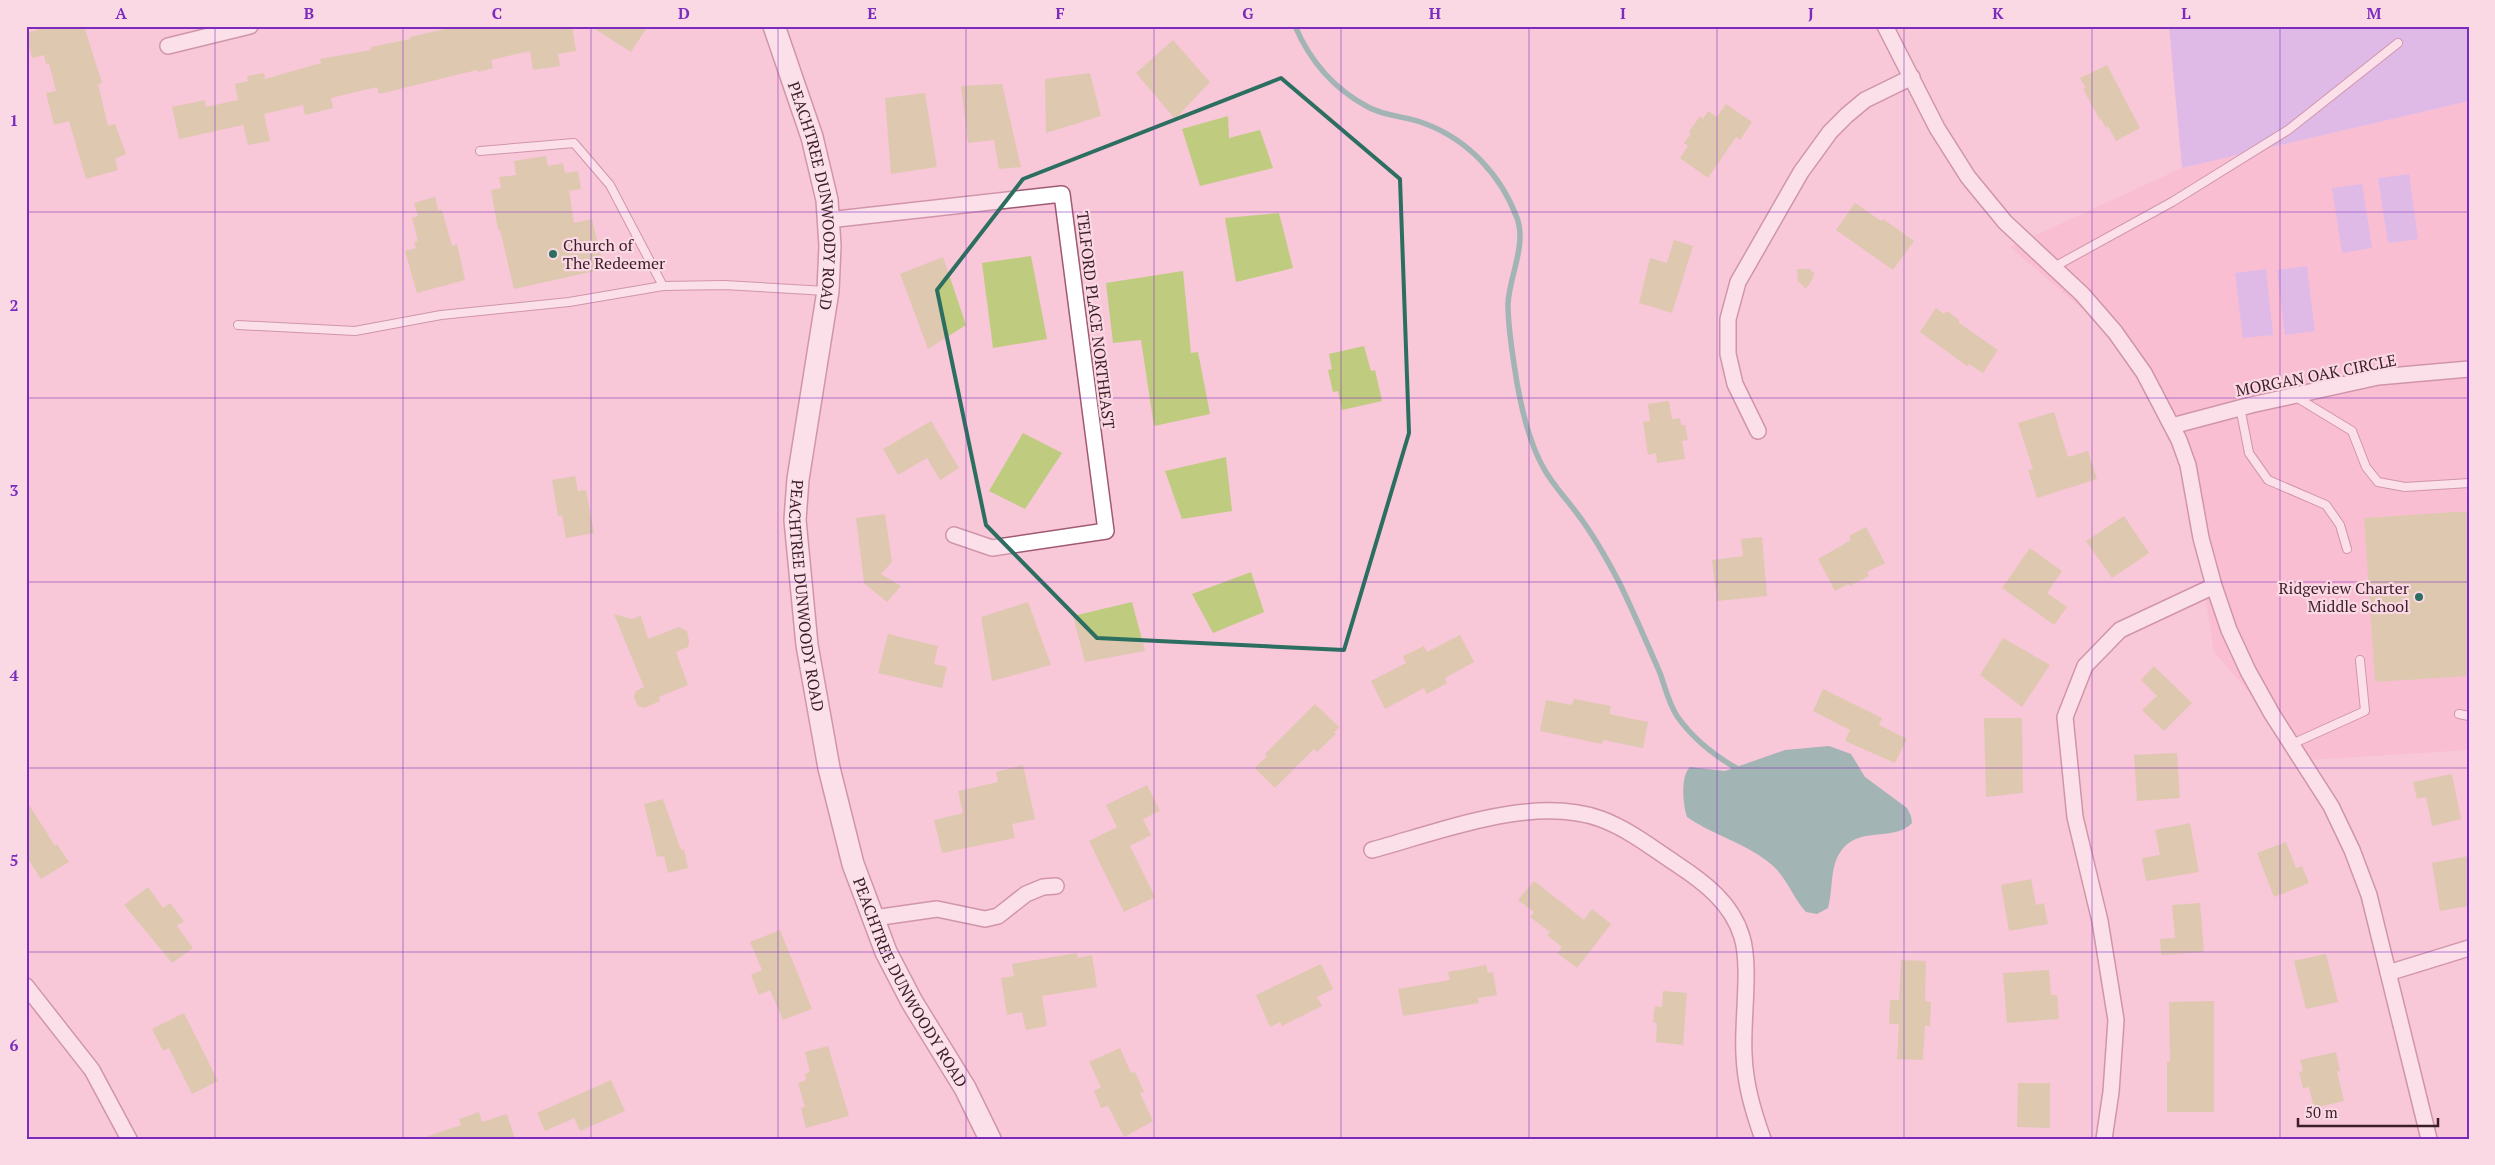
<svg xmlns="http://www.w3.org/2000/svg" width="2495" height="1165" viewBox="0 0 2495 1165" font-family="'PT Serif',serif">
	<rect width="100%" height="100%" fill="#f8c7d8"/>
	<!-- built -->
	<path fill="#fcb4cd" d="M 2469,101 L 2469,750 L 2309,760 L 2214,652 L 2188,485 L 2134,353 L 2010,247 L 2182,168 Z"/>
	<!-- green -->
	<path fill="#c0abf9" d="M 2169,26 L 2469,26 L 2469,101 L 2182,168 Z
		M 2409,174 L 2418,239 L 2388,243 L 2378,178 Z
		M 2362,184 L 2372,248 L 2342,253 L 2332,188 Z
		M 2307,266 L 2315,331 L 2285,335 L 2277,270 Z
		M 2266,269 L 2273,335 L 2243,338 L 2235,273 Z"/>
	<!-- water -->
	<path fill="#3a9d88" d="M 1829,746 L 1851,754 L 1865,777 L 1907,808 L 1911,816 L 1912,823 C 1894,843 1856,824 1839,854 C 1830,869 1833,891 1828,908 L 1817,914 L 1806,912 C 1793,898 1787,878 1772,865 C 1747,843 1714,836 1687,817 C 1683,805 1680,777 1690,767 L 1725,771 L 1785,750 Z"/>
	<g fill="none" stroke-linecap="round" stroke-linejoin="round">
		<!-- stream -->
		<path stroke="#3a9d88" stroke-width="5.5" d="M 1295,26 C 1310,61 1334,89 1368,107 C 1386,117 1407,116 1426,124 C 1468,140 1501,175 1517,218 C 1527,245 1509,277 1508,304 C 1508,331 1513,357 1517,383 C 1522,411 1529,442 1543,467 C 1552,484 1565,497 1576,512 C 1593,534 1607,559 1620,584 C 1634,613 1647,643 1660,673 C 1665,687 1669,704 1677,716 C 1693,739 1712,754 1736,768"/>
	</g>
	<!-- building -->
	<path fill="#bfcb7f" d="M 37,26 L 84,26 L 102,83 L 98,84 L 108,126 L 115,124 L 126,154 L 115,159 L 118,170 L 86,179 L 69,121 L 54,125 L 46,93 L 56,91 L 49,63 L 46,64 L 44,55 L 32,58 L 26,36 L 26,33 L 38,30 Z
		M 458,26 L 572,26 L 576,51 L 558,54 L 560,66 L 533,70 L 530,51 L 491,60 L 493,68 L 478,72 L 477,70 L 379,94 L 377,87 L 331,98 L 333,108 L 305,115 L 303,105 L 264,114 L 270,141 L 248,145 L 243,125 L 179,139 L 172,107 L 205,100 L 206,107 L 238,100 L 235,84 L 248,81 L 247,76 L 264,73 L 265,79 L 321,63 L 320,59 L 371,50 L 371,47 L 410,39 L 410,37 Z
		M 590,26 L 648,26 L 631,52 Z
		M 1173,40 L 1210,82 L 1175,119 L 1136,73 Z
		M 2107,65 L 2140,128 L 2116,141 L 2108,126 L 2106,128 L 2101,119 L 2100,120 L 2083,89 L 2086,88 L 2080,78 Z
		M 1090,73 L 1101,116 L 1046,133 L 1045,79 Z
		M 1002,84 L 1021,167 L 999,169 L 994,140 L 968,143 L 961,86 Z
		M 925,93 L 937,167 L 891,174 L 885,98 Z
		M 1726,104 L 1752,122 L 1740,140 L 1736,137 L 1708,178 L 1680,158 L 1688,146 L 1684,143 L 1691,134 L 1689,132 L 1700,116 L 1703,119 L 1708,111 L 1717,117 Z
		M 1228,116 L 1229,138 L 1260,130 L 1273,168 L 1200,186 L 1182,129 Z
		M 546,156 L 548,166 L 563,163 L 565,173 L 578,171 L 581,189 L 569,191 L 574,223 L 592,219 L 604,269 L 514,289 L 500,230 L 498,230 L 491,190 L 501,188 L 499,177 L 516,175 L 514,161 Z
		M 435,197 L 438,210 L 442,210 L 452,246 L 457,244 L 465,280 L 417,293 L 405,251 L 416,248 L 414,242 L 418,241 L 412,218 L 418,216 L 414,203 Z
		M 1855,203 L 1881,221 L 1883,219 L 1914,241 L 1893,270 L 1836,230 Z
		M 1279,213 L 1293,268 L 1236,282 L 1225,218 Z
		M 1674,240 L 1693,246 L 1672,313 L 1639,303 L 1650,258 L 1667,263 Z
		M 1031,256 L 1047,339 L 993,348 L 982,263 Z
		M 943,257 L 966,325 L 928,349 L 900,274 Z
		M 1797,269 L 1809,269 L 1814,273 L 1813,278 L 1806,289 L 1798,281 Z
		M 1183,271 L 1191,353 L 1198,352 L 1210,414 L 1154,426 L 1141,340 L 1113,343 L 1106,283 Z
		M 1936,308 L 1944,314 L 1947,311 L 1959,320 L 1959,323 L 1998,350 L 1983,373 L 1969,364 L 1967,366 L 1920,332 Z
		M 1364,346 L 1371,371 L 1375,370 L 1382,401 L 1342,410 L 1338,391 L 1333,392 L 1328,370 L 1332,369 L 1329,354 Z
		M 1669,401 L 1672,419 L 1680,418 L 1681,425 L 1685,425 L 1688,440 L 1682,441 L 1685,459 L 1657,463 L 1656,453 L 1648,455 L 1643,422 L 1650,421 L 1648,404 Z
		M 2054,412 L 2068,457 L 2088,451 L 2097,479 L 2037,498 L 2028,470 L 2033,469 L 2018,423 Z
		M 931,421 L 959,468 L 940,480 L 927,458 L 898,475 L 883,449 Z
		M 1023,433 L 1062,453 L 1025,509 L 989,491 Z
		M 1226,457 L 1232,511 L 1182,519 L 1165,471 Z
		M 575,476 L 578,491 L 586,490 L 594,533 L 566,538 L 562,515 L 558,516 L 552,480 Z
		M 2469,511 L 2469,676 L 2375,682 L 2364,518 Z
		M 885,514 L 892,562 L 881,574 L 901,586 L 887,602 L 864,583 L 856,518 Z
		M 2124,516 L 2149,553 L 2112,578 L 2086,541 Z
		M 1866,527 L 1885,563 L 1867,572 L 1869,576 L 1850,586 L 1848,584 L 1835,591 L 1818,559 L 1851,540 L 1849,536 Z
		M 1762,537 L 1767,596 L 1717,601 L 1712,560 L 1743,556 L 1741,539 Z
		M 2030,548 L 2062,571 L 2047,593 L 2067,607 L 2054,625 L 2002,588 Z
		M 1251,572 L 1264,612 L 1213,633 L 1192,594 Z
		M 1028,602 L 1051,665 L 992,681 L 981,617 Z
		M 1132,602 L 1145,651 L 1085,662 L 1073,616 Z
		M 614,614 L 631,619 L 641,616 L 648,639 L 679,627 L 687,631 L 689,641 L 688,647 L 676,652 L 688,685 L 659,697 L 660,701 L 644,708 L 638,706 L 634,697 L 636,691 L 644,687 Z
		M 888,634 L 938,646 L 934,664 L 947,667 L 942,688 L 878,673 Z
		M 1460,635 L 1474,662 L 1445,678 L 1447,683 L 1427,694 L 1424,688 L 1385,709 L 1371,681 L 1406,663 L 1403,656 L 1424,646 L 1427,652 Z
		M 2003,638 L 2050,665 L 2022,707 L 1980,675 Z
		M 2154,666 L 2192,703 L 2164,731 L 2142,710 L 2157,696 L 2141,680 Z
		M 1823,689 L 1882,718 L 1879,725 L 1907,739 L 1895,763 L 1845,741 L 1850,730 L 1813,711 Z
		M 1574,699 L 1611,706 L 1609,714 L 1648,722 L 1643,748 L 1603,740 L 1602,744 L 1540,731 L 1546,700 L 1572,705 Z
		M 1315,704 L 1339,727 L 1334,732 L 1336,734 L 1317,752 L 1314,749 L 1275,788 L 1255,768 L 1267,756 L 1265,754 Z
		M 1984,718 L 2022,718 L 2023,793 L 1986,797 Z
		M 2177,753 L 2180,798 L 2137,801 L 2134,755 Z
		M 1023,765 L 1035,819 L 1012,824 L 1015,838 L 942,853 L 934,820 L 963,813 L 958,791 L 998,782 L 996,772 Z
		M 2452,774 L 2461,819 L 2432,826 L 2426,797 L 2417,799 L 2413,782 Z
		M 1147,785 L 1160,811 L 1143,819 L 1151,835 L 1130,846 L 1155,897 L 1124,912 L 1089,841 L 1117,827 L 1106,805 Z
		M 663,799 L 681,850 L 684,850 L 688,868 L 668,873 L 664,856 L 657,857 L 644,804 Z
		M 26,800 L 55,846 L 57,844 L 69,862 L 41,879 L 26,856 Z
		M 2190,823 L 2199,872 L 2146,881 L 2142,858 L 2160,855 L 2155,830 Z
		M 2286,842 L 2296,868 L 2302,866 L 2309,883 L 2274,897 L 2257,853 Z
		M 2469,856 L 2469,906 L 2440,911 L 2432,863 Z
		M 2031,879 L 2036,905 L 2044,903 L 2048,924 L 2009,931 L 2001,885 Z
		M 1534,881 L 1584,920 L 1592,909 L 1611,924 L 1577,968 L 1557,953 L 1562,947 L 1547,935 L 1550,932 L 1530,917 L 1534,912 L 1518,900 Z
		M 148,887 L 163,908 L 170,903 L 184,921 L 177,926 L 193,948 L 172,963 L 124,905 Z
		M 2200,903 L 2204,952 L 2161,955 L 2160,939 L 2175,938 L 2172,905 Z
		M 780,930 L 812,1009 L 783,1020 L 770,990 L 759,995 L 751,975 L 762,970 L 750,942 Z
		M 1077,953 L 1078,958 L 1092,955 L 1097,987 L 1042,996 L 1047,1026 L 1026,1030 L 1022,1012 L 1007,1015 L 1001,978 L 1014,976 L 1012,964 Z
		M 2326,954 L 2338,1002 L 2306,1009 L 2294,961 Z
		M 1901,960 L 1926,961 L 1925,1001 L 1931,1002 L 1930,1026 L 1925,1026 L 1923,1060 L 1897,1059 L 1899,1024 L 1889,1024 L 1890,1000 L 1899,1000 Z
		M 1321,964 L 1333,989 L 1317,997 L 1322,1006 L 1282,1026 L 1280,1022 L 1270,1027 L 1256,995 Z
		M 1486,965 L 1488,973 L 1493,972 L 1497,995 L 1478,998 L 1479,1003 L 1403,1016 L 1398,989 L 1450,980 L 1448,972 Z
		M 2049,970 L 2051,995 L 2057,995 L 2059,1019 L 2007,1023 L 2003,973 Z
		M 1663,991 L 1687,993 L 1683,1045 L 1656,1042 L 1657,1023 L 1653,1022 L 1655,1006 L 1662,1007 Z
		M 2214,1001 L 2214,1112 L 2167,1112 L 2167,1062 L 2170,1062 L 2169,1002 Z
		M 184,1013 L 218,1081 L 192,1094 L 169,1048 L 163,1051 L 152,1029 Z
		M 828,1046 L 849,1116 L 806,1128 L 801,1108 L 805,1107 L 798,1083 L 806,1080 L 805,1074 L 810,1072 L 805,1052 Z
		M 1120,1048 L 1131,1073 L 1135,1072 L 1144,1092 L 1140,1093 L 1153,1121 L 1124,1137 L 1108,1106 L 1101,1108 L 1094,1091 L 1101,1087 L 1089,1062 Z
		M 2336,1052 L 2340,1071 L 2337,1071 L 2344,1101 L 2314,1108 L 2309,1087 L 2303,1088 L 2299,1072 L 2303,1071 L 2300,1060 Z
		M 611,1080 L 625,1111 L 580,1131 L 574,1118 L 545,1131 L 537,1113 Z
		M 2018,1083 L 2050,1083 L 2050,1128 L 2017,1127 Z
		M 479,1112 L 482,1122 L 507,1114 L 515,1139 L 428,1139 L 428,1136 L 461,1125 L 459,1119 Z"/>
	<g fill="none" stroke-linecap="round" stroke-linejoin="round">
		<!-- service casing -->
		<g stroke="#a15975" stroke-width="10">
			<path id="service" d="M 480,151 L 574,143 L 610,185 L 663,286
				M 2054,267 L 2172,202 L 2288,130 L 2398,43
				M 238,325 L 355,331 L 441,315 L 569,302 L 663,286 L 724,285 L 826,291
				M 2296,397 L 2352,431 L 2366,467 L 2378,482 L 2405,487 L 2469,483
				M 2240,407 L 2249,453 L 2268,480 L 2326,505 L 2340,525 L 2347,549
				M 2459,714 L 2469,716
				M 2292,744 L 2365,711 L 2360,660"/>
		</g>
		<!-- minor casing -->
		<g stroke="#a15975" stroke-width="18">
			<path id="minor" d="M 1885,26 L 1937,128 L 1968,177 L 2005,222 L 2082,294 L 2115,332 L 2144,373 L 2179,440 L 2188,465 L 2201,538 L 2214,586 L 2229,630 L 2248,671 L 2272,714 L 2331,806 L 2352,850 L 2369,895 L 2429,1139
				M 168,46 L 250,26
				M 828,220 L 1062,194 L 1106,531 L 992,548 L 954,535
				M 2172,426 L 2251,405 L 2378,377 L 2469,369
				M 1758,431 L 1735,384 L 1728,354 L 1728,319 L 1738,282 L 1801,172 L 1830,132 L 1847,115 L 1865,100 L 1912,77
				M 1372,850 C 1439,832 1533,794 1601,819 C 1628,829 1651,847 1675,863 C 1704,882 1732,903 1742,937 C 1751,967 1742,1021 1744,1054 C 1745,1084 1753,1111 1763,1139
				M 874,918 L 937,909 L 985,919 L 998,916 L 1026,894 L 1043,887 L 1056,886
				M 2388,973 L 2469,948
				M 26,986 L 92,1070 L 129,1139
				M 2104,1139 L 2111,1092 L 2116,1020 L 2100,921 L 2075,817 L 2065,717 L 2085,666 L 2120,630 L 2214,586"/>
		</g>
		<!-- secondary casing -->
		<g stroke="#a15975" stroke-width="24">
			<g id="secondary">
				<path id="s1" d="M 774,26 L 812,137 L 827,200 L 830,246 L 828,291 L 798,479 L 795,520 L 807,645 L 829,768 L 853,864 L 886,952 L 912,1002 L 965,1088 L 990,1139"/>
			</g>
		</g>
		<!-- service -->
		<use href="#service" stroke="#fff" stroke-width="8"/>
		<!-- minor -->
		<use href="#minor" stroke="#fff" stroke-width="15"/>
		<!-- secondary -->
		<use href="#secondary" stroke="#fff" stroke-width="21"/>
	</g>
	<!-- marked area -->
	<path d="M0 0H2495V1165H0ZM 1281,78 L 1400,179 L 1409,433 L 1344,650 L 1097,638 L 986,525 L 937,290 L 1023,179 Z" fill="#f8c7d8" fill-opacity=".55" fill-rule="evenodd"/>
	<path fill="none" stroke="#2c6f60" stroke-width="4" stroke-linejoin="round" d="M 1281,78 L 1400,179 L 1409,433 L 1344,650 L 1097,638 L 986,525 L 937,290 L 1023,179 Z"/>
	<!-- grid -->
	<path fill="none" stroke="#7b2cbf" stroke-width="1" stroke-opacity="0.55" d="M 215,26 L 215,1139M 403,26 L 403,1139M 591,26 L 591,1139M 778,26 L 778,1139M 966,26 L 966,1139M 1154,26 L 1154,1139M 1341,26 L 1341,1139M 1529,26 L 1529,1139M 1717,26 L 1717,1139M 1904,26 L 1904,1139M 2092,26 L 2092,1139M 2280,26 L 2280,1139M 26,212 L 2469,212M 26,398 L 2469,398M 26,582 L 2469,582M 26,768 L 2469,768M 26,952 L 2469,952"/>
	<!-- markers -->
	<g fill="#2c6f60" stroke="#fbd9e4" stroke-width="2">
		<circle cx="553" cy="254" r="5"/>
		<circle cx="2419" cy="597" r="5"/>
	</g>
	<g text-anchor="middle" dominant-baseline="central" stroke-width="4.5" stroke-linejoin="round" paint-order="stroke">
		<!-- street labels -->
		<g font-size="16" fill="#3c1e29" stroke="#fbd9e4">
			<text stroke="none"><textPath href="#s1" startOffset="176">PEACHTREE DUNWOODY ROAD</textPath></text>
			<text transform="translate(1096 320) rotate(83)">TELFORD PLACE NORTHEAST</text>
			<text transform="translate(2316 375) rotate(-11)">MORGAN OAK CIRCLE</text>
			<text stroke="none"><textPath href="#s1" startOffset="581">PEACHTREE DUNWOODY ROAD</textPath></text>
			<text stroke="none"><textPath href="#s1" startOffset="986">PEACHTREE DUNWOODY ROAD</textPath></text>
		</g>
		<!-- poi labels -->
		<g font-size="16" fill="#3c1e29" stroke="#fbd9e4" text-anchor="start">
			<text x="563" y="245">Church of<tspan x="563" dy="18">The Redeemer</tspan></text>
			<text x="2409" y="588" text-anchor="end">Ridgeview Charter<tspan x="2409" dy="18">Middle School</tspan></text>
		</g>
	</g>
	<!-- border -->
	<rect width="2495" height="1165" fill="none" stroke="#fbd9e4" stroke-width="55"/>
	<!-- scale -->
	<path d="M2298 1118v8h140v-8" fill="none" stroke="#3c1e29" stroke-width="2.5"/>
	<text x="2305" y="1118" font-size="15" fill="#3c1e29" stroke="#fbd9e4" stroke-width="4" paint-order="stroke">50 m</text>
	<rect x="28" y="28" width="2440" height="1110" fill="none" stroke="#7b2cbf" stroke-width="2"/>
	<g font-size="16" text-anchor="middle" font-weight="bold" fill="#7b2cbf">
		<text x="121" y="19">A</text>
		<text x="309" y="19">B</text>
		<text x="497" y="19">C</text>
		<text x="684" y="19">D</text>
		<text x="872" y="19">E</text>
		<text x="1060" y="19">F</text>
		<text x="1248" y="19">G</text>
		<text x="1435" y="19">H</text>
		<text x="1623" y="19">I</text>
		<text x="1811" y="19">J</text>
		<text x="1998" y="19">K</text>
		<text x="2186" y="19">L</text>
		<text x="2374" y="19">M</text>
		<text x="14" y="126">1</text>
		<text x="14" y="311">2</text>
		<text x="14" y="496">3</text>
		<text x="14" y="681">4</text>
		<text x="14" y="866">5</text>
		<text x="14" y="1051">6</text>
	</g>
</svg>
